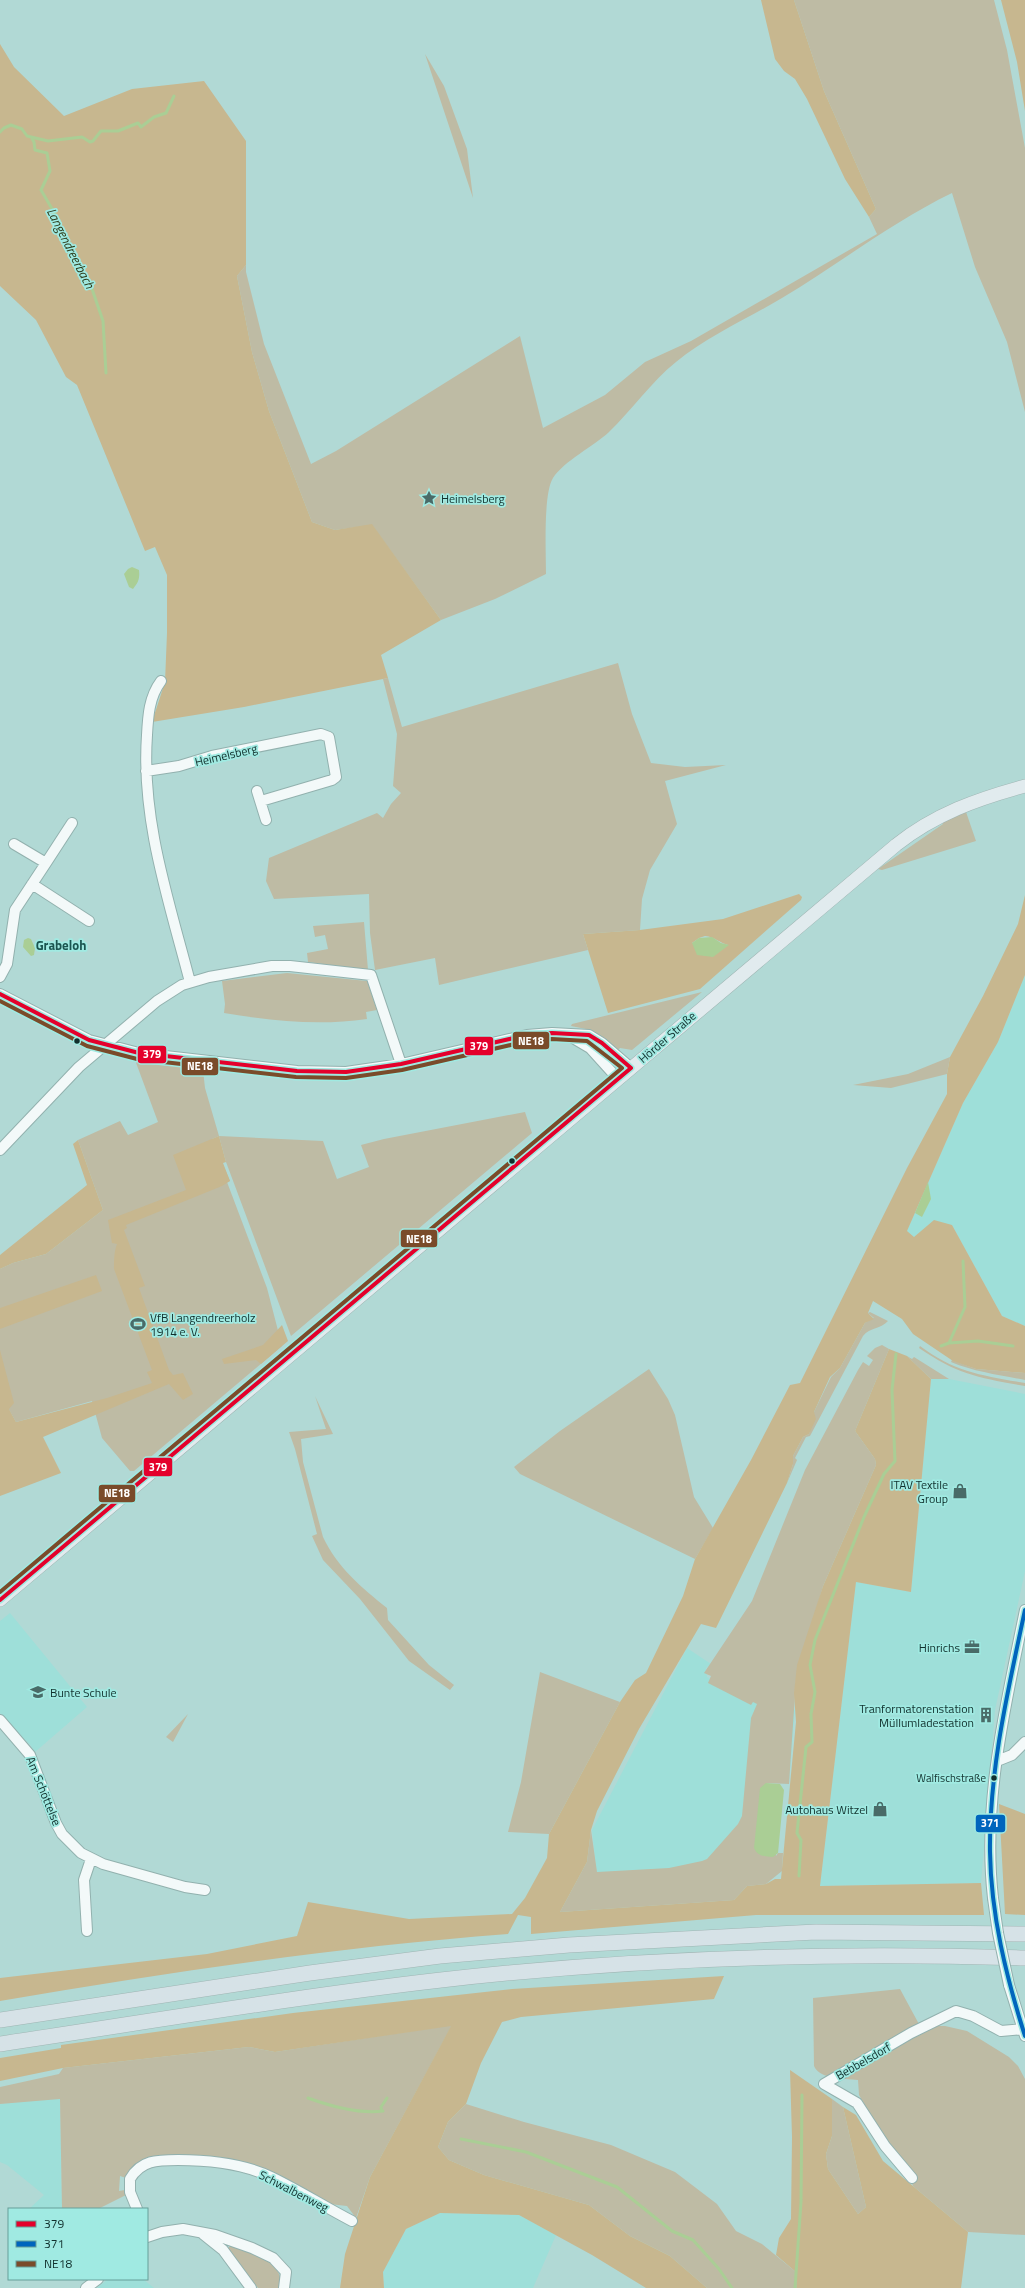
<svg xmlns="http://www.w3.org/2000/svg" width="1025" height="2288" viewBox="0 0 1025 2288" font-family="'Titillium Web',sans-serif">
	<rect width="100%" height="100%" fill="#b1d9d5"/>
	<!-- built -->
	<path fill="#9edfd9" d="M 1025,975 L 1025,1326 L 1002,1316 L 952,1225 L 914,1237 L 907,1231 L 963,1103 L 998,1042 Z
		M 931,1379 L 949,1379 L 1025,1394 L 1025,1571 L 995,1710 L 981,1883 L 820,1886 L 856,1582 L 911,1592 Z
		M 10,1613 L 87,1707 L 35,1752 L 31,1746 L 0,1713 L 0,1621 Z
		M 687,1648 L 711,1664 L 706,1668 L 707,1677 L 717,1683 L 772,1700 L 795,1710 L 789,1784 L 758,1777 L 752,1856 L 782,1864 L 782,1871 L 760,1880 L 724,1863 L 597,1876 L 592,1830 Z
		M 60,2098 L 62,2209 L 29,2209 L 44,2195 L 7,2165 L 0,2162 L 0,2104 Z
		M 440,2213 L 519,2215 L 556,2235 L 533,2288 L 384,2288 L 383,2272 L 406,2229 Z
		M 108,2279 L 143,2279 L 154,2288 L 97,2288 Z"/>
	<!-- green -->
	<path fill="#bebba4" d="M 794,0 L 994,0 L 1007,50 L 1025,148 L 1025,412 L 1007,342 L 975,267 L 952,193 C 892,222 839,264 782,298 C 747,319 708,336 676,362 C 651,382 632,410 609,432 C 594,446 564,461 553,478 C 543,494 546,553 546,574 L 495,599 L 441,620 L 372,525 L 335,530 L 312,522 L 269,411 L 252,352 L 237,276 L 246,265 L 246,272 L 264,344 L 311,464 L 336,451 L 520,336 L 543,428 L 605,395 L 645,362 L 691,341 L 877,234 L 869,217 L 876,209 L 824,91 Z
		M 425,54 L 444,86 L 467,149 L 473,198 Z
		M 618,663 L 632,714 L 651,763 L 685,767 L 726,765 L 665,781 L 677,824 L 650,870 L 642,899 L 640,930 L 583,934 L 588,950 L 439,985 L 435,958 L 375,970 L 370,933 L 369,894 L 274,899 L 266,881 L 269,858 L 377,813 L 383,818 L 391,804 L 401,793 L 393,786 L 397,734 L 383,679 L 388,678 L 402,727 Z
		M 965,809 L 976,841 L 882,870 L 878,869 L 943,824 L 941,820 Z
		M 364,922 L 368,970 L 308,962 L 307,953 L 328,949 L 325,935 L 315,937 L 313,926 Z
		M 287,973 L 367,981 L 377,1010 L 366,1012 L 367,1019 C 319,1026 271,1021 224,1013 L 225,1004 L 222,981 Z
		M 702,992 L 632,1050 L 620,1048 L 618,1050 L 591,1030 L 571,1026 L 572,1024 Z
		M 950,1057 L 947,1074 L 891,1088 L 853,1085 L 908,1074 Z
		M 135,1060 L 203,1070 L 205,1088 L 219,1136 L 323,1141 L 337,1179 L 369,1167 L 361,1145 L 384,1139 L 525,1112 L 532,1133 L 291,1336 L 226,1162 L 219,1136 L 212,1139 L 230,1181 L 227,1182 L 267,1288 L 282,1346 L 134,1471 L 130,1471 L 102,1438 L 92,1401 L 16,1422 L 0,1393 L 0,1269 L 13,1263 L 46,1254 L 103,1210 L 78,1140 L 120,1121 L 128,1135 L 158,1122 Z
		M 870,1312 L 888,1321 C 881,1329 870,1327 863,1336 L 810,1436 L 806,1437 L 795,1458 L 797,1460 L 787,1483 L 793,1464 L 793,1456 L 803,1437 L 809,1434 L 814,1412 L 831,1377 L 840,1368 L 865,1323 L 874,1318 L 868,1313 Z
		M 882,1345 L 889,1349 L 855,1431 L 875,1459 L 876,1465 L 823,1586 L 796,1680 L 789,1784 L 766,1783 L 776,1856 L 778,1853 L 783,1853 L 782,1871 L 766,1884 L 747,1886 L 734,1900 L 560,1912 L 587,1862 L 591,1830 L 597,1872 L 669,1868 L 702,1861 L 707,1859 L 738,1824 L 742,1816 L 751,1718 L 757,1704 L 753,1702 L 751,1705 L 708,1683 L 711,1676 L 704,1673 L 752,1601 L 805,1470 L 858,1370 L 863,1362 L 869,1366 L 873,1360 L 867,1356 L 875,1348 Z
		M 920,1346 C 954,1372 984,1376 1025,1383 L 1025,1386 C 980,1378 958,1375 919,1348 Z
		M 907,1356 L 912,1359 L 914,1357 L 949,1379 L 931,1379 Z
		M 952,1360 L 976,1369 L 1025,1373 L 1025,1380 C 1000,1375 975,1372 951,1362 Z
		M 649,1369 L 668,1399 L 675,1415 L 694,1497 L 713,1528 L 695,1559 L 520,1474 L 514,1467 L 560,1431 Z
		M 315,1396 L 333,1434 L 301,1439 L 303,1462 L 323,1537 C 337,1567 362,1588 387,1608 L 388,1620 L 429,1665 L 454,1685 L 450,1690 L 409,1661 L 360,1599 L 323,1560 L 312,1536 L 317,1534 L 295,1449 L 289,1432 L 326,1429 Z
		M 540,1672 L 620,1702 L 549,1834 L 508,1832 L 521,1782 Z
		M 188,1714 L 173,1742 L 166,1737 Z
		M 900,1989 L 920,2026 L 945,2026 L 967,2031 L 1009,2057 L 1018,2066 L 1025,2079 L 1025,2235 L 968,2232 L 913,2186 L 906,2167 L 887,2143 L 859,2095 L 858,2080 C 844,2078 820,2080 814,2066 L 813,1998 Z
		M 452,2025 L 370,2177 L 356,2218 L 347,2206 L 321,2203 L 273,2175 L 164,2157 L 126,2178 L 120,2176 L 119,2191 L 125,2190 L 126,2195 L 98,2209 L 62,2209 L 60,2099 L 0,2104 L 0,2087 L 59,2074 L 63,2068 L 249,2047 L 275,2052 Z
		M 832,2099 L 843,2107 L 866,2207 L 858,2214 L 828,2169 L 826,2154 L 832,2136 Z
		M 466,2104 L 524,2122 L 611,2145 L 675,2172 L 717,2204 L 736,2231 L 762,2244 L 797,2273 L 797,2288 L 707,2288 L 670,2256 L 630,2236 L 589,2205 L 484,2175 L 449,2160 L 438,2147 L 448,2122 Z
		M 232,2244 C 251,2253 283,2261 281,2286 L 278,2288 L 258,2288 L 227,2249 Z"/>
	<!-- forest -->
	<path fill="#c7b78f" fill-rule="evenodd" d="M 761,0 L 794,0 L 824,91 L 876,209 L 869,217 L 845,179 L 807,99 L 795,79 L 784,71 L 775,59 Z
		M 1001,0 L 1025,0 L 1025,111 L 1017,62 Z
		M 0,44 L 14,67 L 64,116 L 132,89 L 204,81 L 246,141 L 246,265 L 237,276 L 252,352 L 269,411 L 312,522 L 335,530 L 372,524 L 441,620 L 381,655 L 388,678 L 244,707 L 152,722 L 165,682 L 167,633 L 167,575 L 155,547 L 145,551 L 77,385 L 66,377 L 36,320 L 0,286 Z
		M 799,894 L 802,897 L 801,900 L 700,989 L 608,1013 L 583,934 L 640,930 L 723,919 ZM 705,936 C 715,937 720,943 728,945 L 692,943 L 699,938 Z
		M 1025,895 L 1025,975 L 998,1042 L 963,1103 L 907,1231 L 914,1237 L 934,1220 L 952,1225 L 1002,1316 L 1025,1326 L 1025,1373 L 976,1369 L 953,1361 L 913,1334 L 902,1319 L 873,1301 L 868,1313 L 874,1319 L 865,1323 L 840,1368 L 830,1377 L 814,1412 L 816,1419 L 809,1434 L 803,1437 L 793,1456 L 793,1464 L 787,1483 L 716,1628 L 701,1624 L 639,1729 L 597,1811 L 591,1830 L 587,1862 L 560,1912 L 734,1900 L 747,1886 L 766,1884 L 775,1879 L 781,1879 L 796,1722 L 794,1693 L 797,1665 L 823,1586 L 876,1465 L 875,1459 L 855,1431 L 889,1349 L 907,1356 L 931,1379 L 911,1592 L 856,1582 L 820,1886 L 981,1883 L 984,1915 L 756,1915 L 531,1934 L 531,1917 L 518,1915 L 508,1934 C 338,1947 169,1972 0,2001 L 0,1978 L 207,1954 L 297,1936 L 308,1902 L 409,1919 L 512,1914 L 525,1898 L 547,1858 L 549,1834 L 620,1702 L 635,1680 L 646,1673 L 683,1596 L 695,1559 L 751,1460 L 790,1385 L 800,1383 L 907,1168 L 947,1094 L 947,1074 L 950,1057 L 983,996 L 1018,924 Z
		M 219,1136 L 226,1162 L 223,1163 L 230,1181 L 222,1186 L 126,1225 L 127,1228 L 124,1230 L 145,1286 L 139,1288 L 169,1370 L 173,1375 L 183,1373 L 193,1394 L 183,1400 L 169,1384 L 43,1437 L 61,1473 L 0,1496 L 0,1350 L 14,1403 L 9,1409 L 16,1422 L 107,1398 L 152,1383 L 147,1372 L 152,1370 L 114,1269 C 114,1260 114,1252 117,1244 L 112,1243 L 108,1220 L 186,1190 L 173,1155 Z
		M 78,1140 L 103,1210 L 46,1254 L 13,1263 L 0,1269 L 0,1255 L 87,1185 L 73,1144 Z
		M 96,1275 L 102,1291 L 0,1329 L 0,1308 Z
		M 282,1325 L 288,1341 L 261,1364 L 256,1360 L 224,1364 L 222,1359 L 263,1345 Z
		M 999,1804 L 1025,1814 L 1025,1915 L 1005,1914 Z
		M 724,1976 L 714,1999 L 521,2017 L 502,2022 L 481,2063 L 466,2104 L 448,2122 L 438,2147 L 449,2160 L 484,2175 L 589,2205 L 630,2236 L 670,2256 L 707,2288 L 646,2288 L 592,2255 L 519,2215 L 440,2213 L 406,2229 L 383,2272 L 384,2288 L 340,2288 L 345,2254 L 370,2177 L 451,2026 L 275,2052 L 249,2047 L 63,2068 L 0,2081 L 0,2058 L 61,2048 L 61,2045 L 293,2013 L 512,1989 Z
		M 790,2070 L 832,2099 L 832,2136 L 826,2154 L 828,2169 L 858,2214 L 866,2207 L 843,2107 L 856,2115 L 883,2161 L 968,2232 L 961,2288 L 797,2288 L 797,2273 L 776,2255 L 779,2238 L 791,2219 L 792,2137 Z"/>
	<!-- water -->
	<path fill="#aace95" d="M 132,567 L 139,570 C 140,579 138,583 133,589 L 129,587 L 124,574 L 128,569 Z
		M 712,937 L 721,943 L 729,945 L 713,957 L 697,955 L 692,943 L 699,938 Z
		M 28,938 L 31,939 L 35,948 L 34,955 L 31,956 L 23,947 L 24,940 Z
		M 928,1182 L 931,1199 L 922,1217 L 915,1213 Z
		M 766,1783 L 780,1784 L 784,1790 L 778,1853 L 773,1857 C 765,1856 758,1857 754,1848 L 760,1788 Z"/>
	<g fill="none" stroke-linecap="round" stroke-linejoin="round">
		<!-- stream -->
		<path stroke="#aace95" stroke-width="3" d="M 0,132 L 4,128 L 11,125 L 22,129 L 27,136 L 48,141 L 82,137 L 90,142 L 93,141 L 101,131 L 118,131 L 138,123 L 141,127 L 154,117 L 166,113 L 174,96
			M 31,137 L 34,142 L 35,150 L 47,153 L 50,171 L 41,190 L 58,219 L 62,234 L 68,240 L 70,252 L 91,286 L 103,321 L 106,373
			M 949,1343 L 978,1341 L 1013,1346
			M 941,1346 L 949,1343 L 965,1307 L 963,1261
			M 799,1876 L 801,1840 L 797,1833 L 806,1747 L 812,1742 L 811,1714 L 815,1692 L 810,1665 L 815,1640 L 864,1517 L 884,1474 L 895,1461 L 892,1390 L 896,1354
			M 308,2098 C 330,2106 359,2114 383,2111
			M 382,2111 L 381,2107 L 387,2098
			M 461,2139 L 526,2152 L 617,2187 L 672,2231 L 693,2240 L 719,2269 L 732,2288
			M 795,2288 L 801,2202 L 802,2095"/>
		<!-- minor casing -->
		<g stroke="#92b1ae" stroke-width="12">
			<path id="minor" d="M 161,681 C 149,697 148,716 147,735 C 141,820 169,901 190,982
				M 146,771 L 179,766 L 212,756 L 321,734 L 329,737 L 336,777 L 332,780 L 261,801
				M 257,791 L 266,820
				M 46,863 L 72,823
				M 32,884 L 89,921
				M 0,977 L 7,964 L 15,910 L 46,863 L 14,844
				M 0,994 L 89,1040 L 139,1053 L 297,1071 L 346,1072 L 401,1064 L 527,1035 L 552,1033 L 589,1035 L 602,1043 L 631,1068
				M 568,1035 L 590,1048 L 618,1079
				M 0,1150 L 79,1067 L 157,1001 L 182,985 L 209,977 L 272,966 L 290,966 L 371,975 L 401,1064
				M 0,1720 L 30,1755 L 56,1823 L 62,1834 L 81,1853 L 103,1864 L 185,1887 L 205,1890
				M 997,1761 L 1012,1755 L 1025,1742
				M 993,1898 C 982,1800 1006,1704 1025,1610
				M 87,1931 L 84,1880 L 91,1859
				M 1009,1985 L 1025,2036
				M 912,2178 L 885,2146 L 857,2103 L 824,2084 L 911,2033 L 956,2011 L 973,2016 L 1001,2031 L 1023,2029
				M 137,2209 L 130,2192 L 130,2179 C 141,2160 157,2160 178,2160 C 209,2160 242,2163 271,2177 C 298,2190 325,2207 352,2221
				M 203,2234 L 223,2250 L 251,2288
				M 147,2237 L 162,2232 L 183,2229 L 215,2235 L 252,2248 L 273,2258 L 286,2272 L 284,2288
				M 86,2288 L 98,2279"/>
		</g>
		<!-- major casing -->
		<g stroke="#9fb5b3" stroke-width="14">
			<path id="major" d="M 0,1600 L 896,845 C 935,814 977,799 1025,786"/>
		</g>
		<!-- highway casing -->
		<g stroke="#9fb5b3" stroke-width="16">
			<path id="highway" d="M 0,2020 L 310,1973 L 440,1956 L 569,1945 L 816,1932 L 1025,1934
				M 0,2044 C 147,2022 293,1997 441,1980 C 634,1958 830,1952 1025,1958"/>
		</g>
		<!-- minor -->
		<use href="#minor" stroke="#f3f9f9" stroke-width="10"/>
		<!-- major -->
		<use href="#major" stroke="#e1ebee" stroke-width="13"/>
		<!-- highway -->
		<use href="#highway" stroke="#d6e2e7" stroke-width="15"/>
		<!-- minor-bridge casing -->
		<g stroke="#92b1ae" stroke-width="12" stroke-linecap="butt">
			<path id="minor-bridge" d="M 993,1898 L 998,1933 L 1009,1985"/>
		</g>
		<!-- minor-bridge -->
		<use href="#minor-bridge" stroke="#f3f9f9" stroke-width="10"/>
		<!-- bus-1 casing -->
		<g stroke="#a0eae2" stroke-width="7">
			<path id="bus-1" d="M 0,994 L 89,1040 L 139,1053 L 297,1071 L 346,1072 L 401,1064 L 527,1035 L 552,1033 L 589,1035 L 602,1043 L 631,1068
				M 0,1600 L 631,1068"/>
		</g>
		<!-- bus-2 casing -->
		<g stroke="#a0eae2" stroke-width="7">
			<path id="bus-2" d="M 1025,1610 C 1008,1690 989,1770 990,1852 C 991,1915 1006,1976 1025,2036"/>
		</g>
		<!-- bus-3 casing -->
		<g stroke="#a0eae2" stroke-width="7">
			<path id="bus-3" d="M 0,1001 L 87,1046 L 137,1059 L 296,1077 L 346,1078 L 402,1070 L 528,1041 L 552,1039 L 587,1041 L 622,1068 L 0,1592"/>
		</g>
		<!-- bus-1 -->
		<use href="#bus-1" stroke="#e4002b" stroke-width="4"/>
		<!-- bus-2 -->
		<use href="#bus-2" stroke="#0065bd" stroke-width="4"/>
		<!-- bus-3 -->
		<use href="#bus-3" stroke="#7a4b2a" stroke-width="4"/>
	</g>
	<!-- icons -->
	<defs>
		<g id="sight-bare" transform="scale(1.2)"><path d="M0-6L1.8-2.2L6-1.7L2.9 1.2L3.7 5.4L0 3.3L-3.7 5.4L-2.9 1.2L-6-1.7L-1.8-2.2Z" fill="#496b68" stroke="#a0eae2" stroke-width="2.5" paint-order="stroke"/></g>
		<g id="stadium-bare" transform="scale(1.2)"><path d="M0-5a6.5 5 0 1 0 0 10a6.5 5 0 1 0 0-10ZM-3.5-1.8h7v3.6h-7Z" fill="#496b68" stroke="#a0eae2" stroke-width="2.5" paint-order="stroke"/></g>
		<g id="shop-bare" transform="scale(1.2)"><path d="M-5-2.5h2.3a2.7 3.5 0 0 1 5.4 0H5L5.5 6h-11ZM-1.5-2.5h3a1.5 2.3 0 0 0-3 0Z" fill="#496b68" stroke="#a0eae2" stroke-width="2.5" paint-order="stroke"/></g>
		<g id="office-bare" transform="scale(1.2)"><path d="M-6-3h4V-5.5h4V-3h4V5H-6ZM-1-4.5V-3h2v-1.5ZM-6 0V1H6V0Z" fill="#496b68" stroke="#a0eae2" stroke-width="2.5" paint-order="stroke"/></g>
		<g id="school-bare" transform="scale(1.2)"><path d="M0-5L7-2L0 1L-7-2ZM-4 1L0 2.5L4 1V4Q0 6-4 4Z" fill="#496b68" stroke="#a0eae2" stroke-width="2.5" paint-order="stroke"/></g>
		<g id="building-bare" transform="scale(1.2)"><path d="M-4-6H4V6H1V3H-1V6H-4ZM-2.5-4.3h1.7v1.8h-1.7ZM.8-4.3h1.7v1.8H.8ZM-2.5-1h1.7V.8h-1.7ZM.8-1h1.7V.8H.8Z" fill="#496b68" stroke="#a0eae2" stroke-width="2.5" paint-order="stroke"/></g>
	</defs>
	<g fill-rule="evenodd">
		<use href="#sight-bare" x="429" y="498"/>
		<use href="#stadium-bare" x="138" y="1324"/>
		<use href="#shop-bare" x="960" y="1491"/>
		<use href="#office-bare" x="972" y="1647"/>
		<use href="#school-bare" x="38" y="1692"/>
		<use href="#building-bare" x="986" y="1715"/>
		<use href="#shop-bare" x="880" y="1809"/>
	</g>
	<!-- markers -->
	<g fill="#11302d" stroke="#a0eae2" stroke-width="1.5">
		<circle cx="77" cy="1041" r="3.5"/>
		<circle cx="512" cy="1161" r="3.5"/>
		<circle cx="994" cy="1778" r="3.5"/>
	</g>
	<g text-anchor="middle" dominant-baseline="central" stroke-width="3.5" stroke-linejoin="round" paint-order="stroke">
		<!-- bus labels -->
		<g font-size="11" fill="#11302d" stroke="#a0eae2" text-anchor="end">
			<text x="986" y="1778">Walfischstraße</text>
		</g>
		<!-- poi labels -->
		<g font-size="12" fill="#11302d" stroke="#a0eae2" text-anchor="end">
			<text x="441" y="498" text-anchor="start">Heimelsberg</text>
			<text x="150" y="1317" text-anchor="start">VfB Langendreerholz<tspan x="150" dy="14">1914 e. V.</tspan></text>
			<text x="948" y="1484">ITAV Textile<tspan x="948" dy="14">Group</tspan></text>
			<text x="960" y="1647">Hinrichs</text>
			<text x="50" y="1692" text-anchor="start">Bunte Schule</text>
			<text x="974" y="1708">Tranformatorenstation<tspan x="974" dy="14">Müllumladestation</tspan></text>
			<text x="868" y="1809">Autohaus Witzel</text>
		</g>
		<!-- street labels -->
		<g font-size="12" fill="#11302d" stroke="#a0eae2">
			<text transform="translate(226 755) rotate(-13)">Heimelsberg</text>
			<text transform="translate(667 1037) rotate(-41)">Hörder Straße</text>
			<text transform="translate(44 1791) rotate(68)">Am Schöttelse</text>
			<text transform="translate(863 2061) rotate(-30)">Bebbelsdorf</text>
			<text transform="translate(294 2191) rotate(27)">Schwalbenweg</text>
		</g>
		<!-- water labels -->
		<g font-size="13" font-style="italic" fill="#2a3816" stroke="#a0eae2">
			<text transform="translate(71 248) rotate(63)">Langendreerbach</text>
		</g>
		<!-- neighbourhood labels -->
		<g font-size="13" font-weight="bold" fill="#1b5550" stroke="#a0eae2">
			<text x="61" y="945">Grabeloh</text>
		</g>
	</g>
	<g stroke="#a0eae2" stroke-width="1.5">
		<rect x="512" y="1031" width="38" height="19" rx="4" fill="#7a4b2a"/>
		<rect x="464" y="1036" width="30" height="20" rx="4" fill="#e4002b"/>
		<rect x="137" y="1045" width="30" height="19" rx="4" fill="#e4002b"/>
		<rect x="181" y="1057" width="38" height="19" rx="4" fill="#7a4b2a"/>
		<rect x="400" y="1229" width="38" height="19" rx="4" fill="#7a4b2a"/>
		<rect x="143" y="1457" width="30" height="20" rx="4" fill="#e4002b"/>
		<rect x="98" y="1484" width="38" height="19" rx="4" fill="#7a4b2a"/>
		<rect x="975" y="1814" width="31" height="19" rx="4" fill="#0065bd"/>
	</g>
	<g font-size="11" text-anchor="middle" font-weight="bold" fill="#fff">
		<text x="531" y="1045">NE18</text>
		<text x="479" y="1050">379</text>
		<text x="152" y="1058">379</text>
		<text x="200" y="1070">NE18</text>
		<text x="419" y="1243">NE18</text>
		<text x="158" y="1471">379</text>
		<text x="117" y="1497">NE18</text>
		<text x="990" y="1827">371</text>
	</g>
	<!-- legend -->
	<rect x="8" y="2208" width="140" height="72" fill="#a0eae2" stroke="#67a09a"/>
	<rect x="16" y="2221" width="20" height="6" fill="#e4002b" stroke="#67a09a"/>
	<text x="44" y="2228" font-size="12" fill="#11302d">379</text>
	<rect x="16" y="2241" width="20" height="6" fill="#0065bd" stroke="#67a09a"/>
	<text x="44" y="2248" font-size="12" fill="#11302d">371</text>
	<rect x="16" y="2261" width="20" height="6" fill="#7a4b2a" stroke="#67a09a"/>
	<text x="44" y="2268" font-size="12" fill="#11302d">NE18</text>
</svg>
